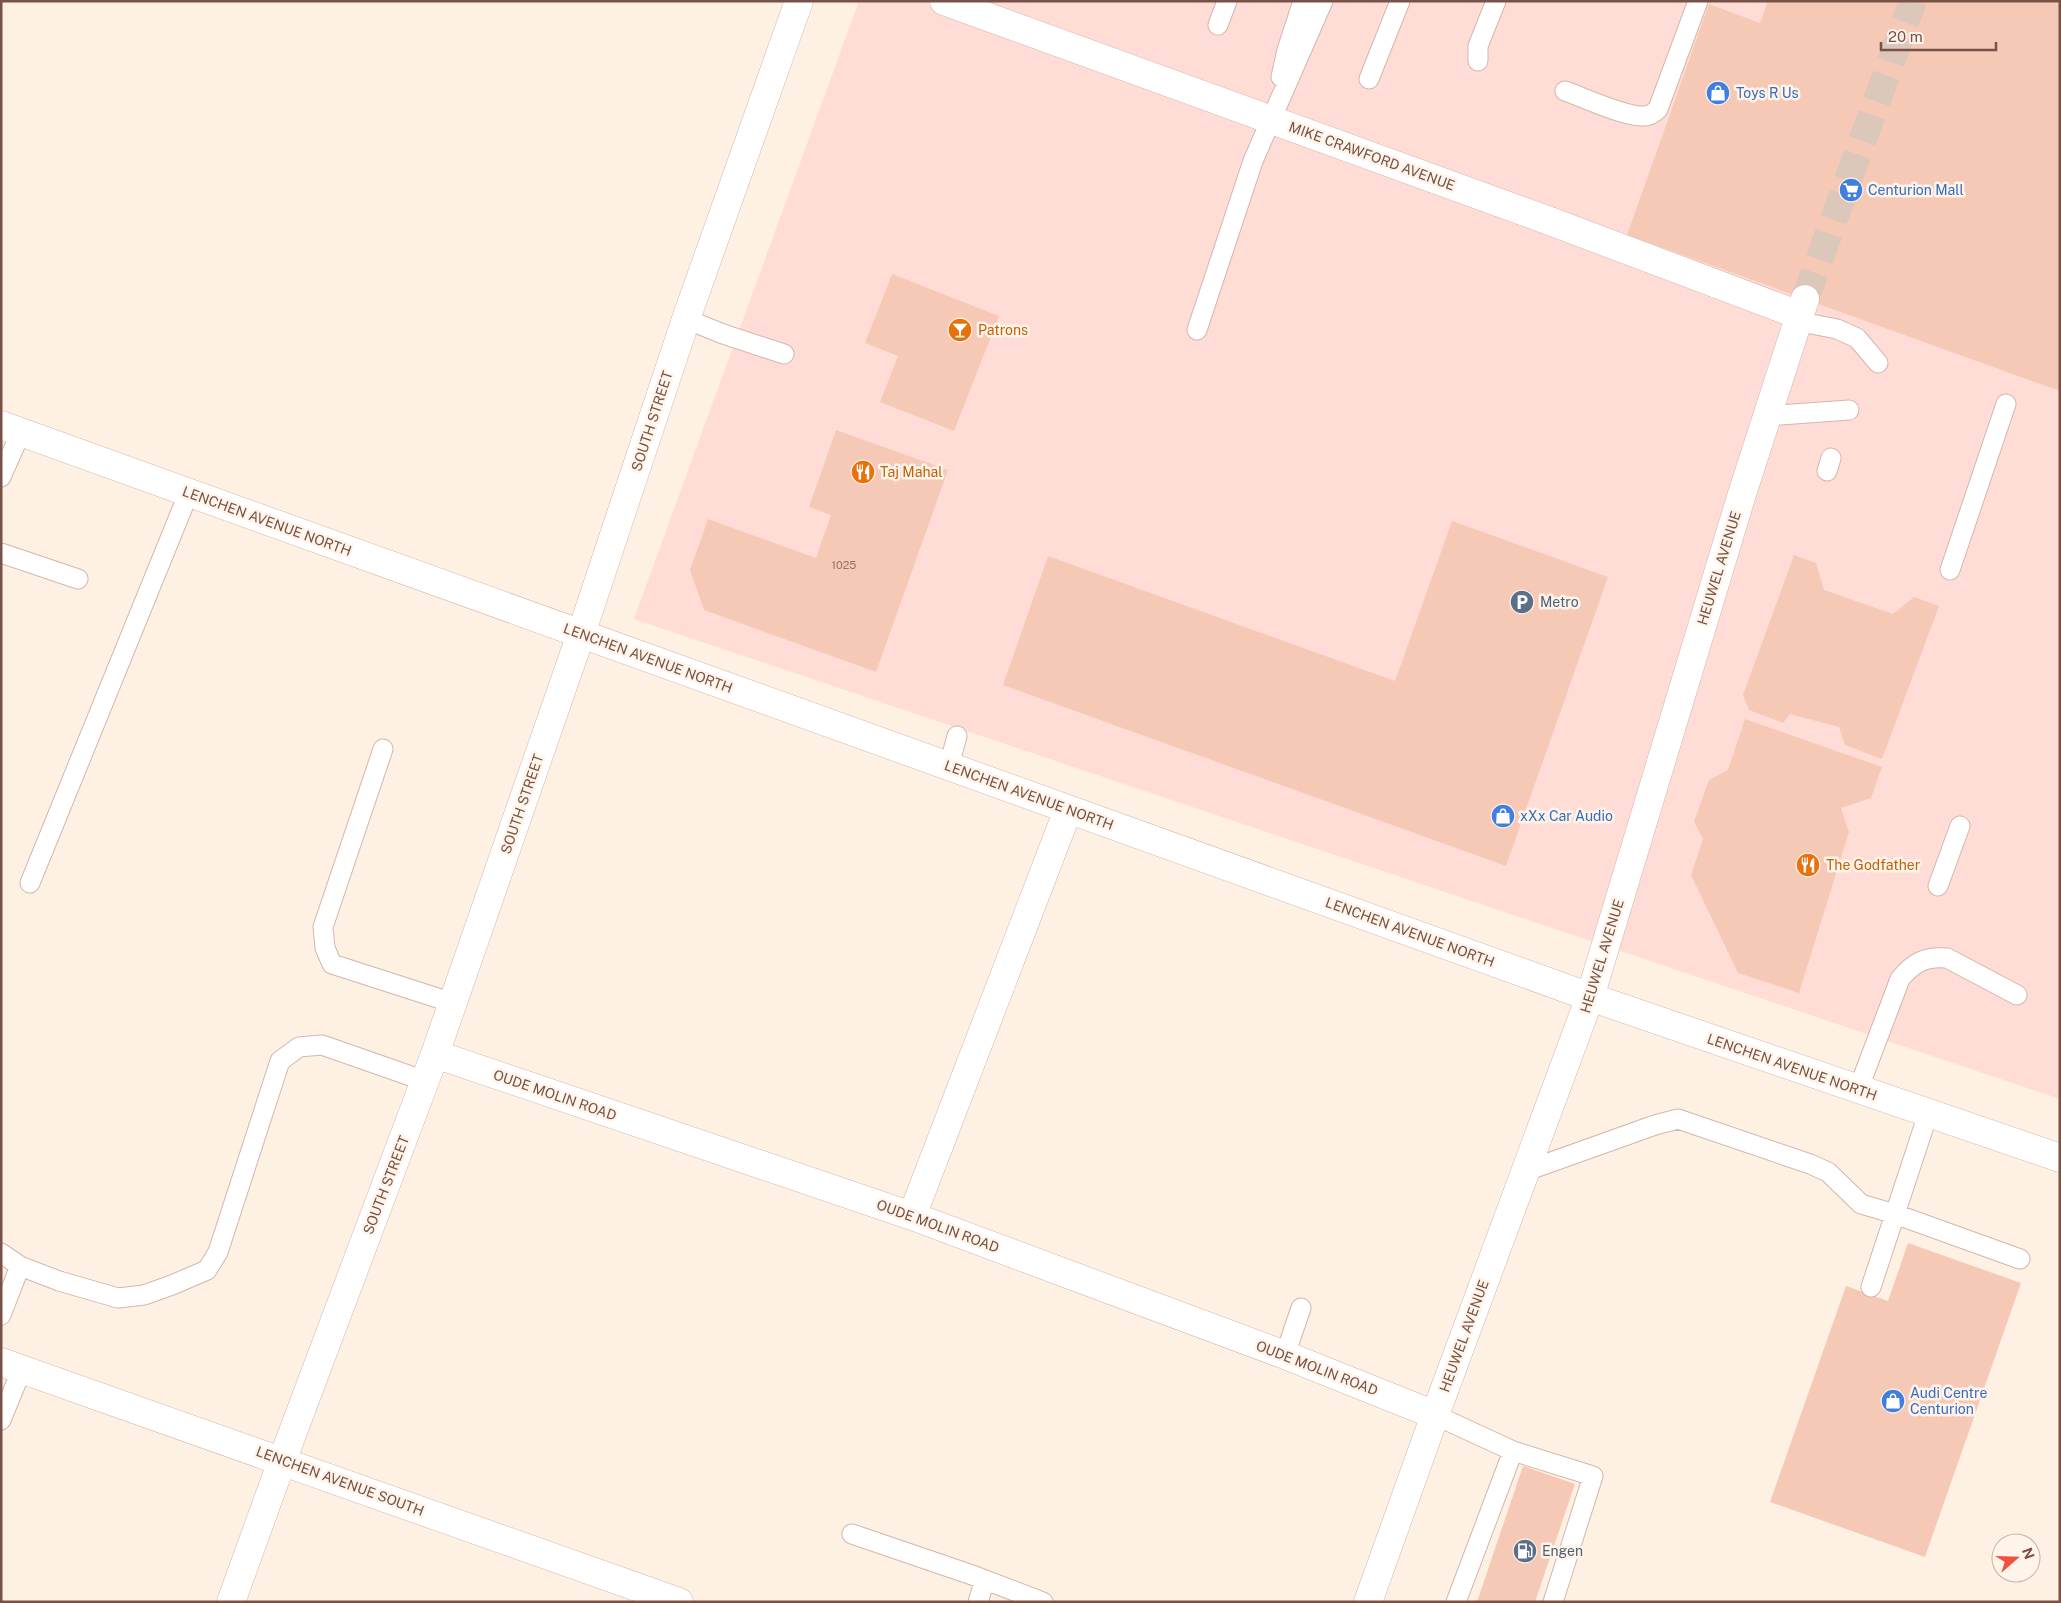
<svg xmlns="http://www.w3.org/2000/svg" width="2061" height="1603" viewBox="0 0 2061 1603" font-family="'Public Sans',sans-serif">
	<rect width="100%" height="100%" fill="#fef0e2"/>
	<!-- commercial -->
	<path fill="#ffdcd5" d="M 859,1 L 2060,1 L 2060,1099 L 634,619 Z"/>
	<!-- building -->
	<path fill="#f6c9b7" d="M 1768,1 L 2060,1 L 2060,391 L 1627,235 L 1709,4 L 1760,23 Z
		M 892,274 L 999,316 L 954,431 L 880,402 L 898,356 L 865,343 Z
		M 836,430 L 948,470 L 876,672 L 704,610 L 690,570 L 708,519 L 816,558 L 831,515 L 809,507 Z
		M 1452,521 L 1608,577 L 1506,866 L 1003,685 L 1048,556 L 1395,681 Z
		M 1794,555 L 1816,563 L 1824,590 L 1893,614 L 1914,597 L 1939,606 L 1882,759 L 1845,745 L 1839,727 L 1790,714 L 1783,723 L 1749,710 L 1743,695 Z
		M 1745,719 L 1882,767 L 1871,798 L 1841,808 L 1849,832 L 1799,993 L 1738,973 L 1691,875 L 1703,839 L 1694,822 L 1709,780 L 1728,770 Z
		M 1908,1243 L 2021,1283 L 1925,1557 L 1770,1502 L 1846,1286 L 1888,1301 Z
		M 1523,1466 L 1575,1484 L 1535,1602 L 1477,1602 Z"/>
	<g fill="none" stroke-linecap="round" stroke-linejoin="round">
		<!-- minor-tunnel -->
		<path stroke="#dcc8bb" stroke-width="28" stroke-dasharray="28 14" stroke-linecap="butt" d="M 1805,299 L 1913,1"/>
		<!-- service casing -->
		<g stroke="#d2b7aa" stroke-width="21">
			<path id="service" d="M 1218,25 L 1227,1
				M 1478,61 L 1478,46 L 1496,1
				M 1281,77 L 1287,50 L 1303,1
				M 1369,79 L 1400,1
				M 1565,91 C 1585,98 1625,117 1644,116 C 1650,116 1654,113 1658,109 L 1698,1
				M 686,319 L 723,334 L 784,354
				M 1796,321 L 1837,329 L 1857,338 L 1878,363
				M 1197,330 L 1253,161 L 1323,1
				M 1766,416 L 1849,410
				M 1827,471 L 1831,458
				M 1,477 L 21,432
				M 1,553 L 78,579
				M 1950,570 L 2006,404
				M 383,749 L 323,927 L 325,948 L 332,964 L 453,1003
				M 949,766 L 957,736
				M 30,883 L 189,492
				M 1938,886 L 1960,826
				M 1858,1090 L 1900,979 C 1914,962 1926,956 1947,958 L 2017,995
				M 1526,1171 L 1655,1125 L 1678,1119 L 1810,1164 L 1828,1172 L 1861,1204 L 1895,1214 L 2020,1259
				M 1,1253 L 20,1266 L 59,1281 L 118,1298 L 144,1295 L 172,1285 L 207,1270 L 218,1252 L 280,1061 L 299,1047 L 322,1045 L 425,1081
				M 1871,1287 L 1928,1114
				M 1,1315 L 20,1266
				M 1285,1355 L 1301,1308
				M 1435,1415 L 1513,1451 L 1593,1476 L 1553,1602
				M 1,1420 L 22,1369
				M 852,1534 L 975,1576 L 1043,1602
				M 978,1602 L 985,1580
				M 1456,1602 L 1513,1451"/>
		</g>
		<!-- minor casing -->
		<g stroke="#d2b7aa" stroke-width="29">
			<path id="minor" d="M 944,1 L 1547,220 L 1799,315
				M 435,1054 L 912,1216 L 1285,1355 L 1435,1415
				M 912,1216 L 1068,810
				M 231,1602 L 282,1461 L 435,1054 L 581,634 L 686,319 L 799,1
				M 1368,1602 L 1435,1415 L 1590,997 L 1742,494 L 1805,299"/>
		</g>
		<!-- secondary casing -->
		<g stroke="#d6b6a7" stroke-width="29">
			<path id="secondary" d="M 1,425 L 1590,997 L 2060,1158
				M 1,1362 L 679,1602"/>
		</g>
		<!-- service -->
		<use href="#service" stroke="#fff" stroke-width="19"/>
		<!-- minor -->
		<use href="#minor" stroke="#fff" stroke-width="28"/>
		<!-- secondary -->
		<use href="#secondary" stroke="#fff" stroke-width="28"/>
	</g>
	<!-- icons -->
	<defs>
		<g id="shop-disc" transform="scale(1.25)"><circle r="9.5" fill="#3f7fe0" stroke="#fff4ea"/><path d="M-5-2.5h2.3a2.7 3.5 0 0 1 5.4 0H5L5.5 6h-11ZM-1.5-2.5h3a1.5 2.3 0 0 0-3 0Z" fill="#fff"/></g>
		<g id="supermarket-disc" transform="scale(1.25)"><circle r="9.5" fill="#3f7fe0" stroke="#fff4ea"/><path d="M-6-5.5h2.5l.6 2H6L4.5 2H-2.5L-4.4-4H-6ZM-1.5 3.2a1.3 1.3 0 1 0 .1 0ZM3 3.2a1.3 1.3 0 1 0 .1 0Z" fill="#fff"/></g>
		<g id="bar-disc" transform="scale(1.25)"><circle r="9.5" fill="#e8710a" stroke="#fff4ea"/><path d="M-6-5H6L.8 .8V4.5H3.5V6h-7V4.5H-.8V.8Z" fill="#fff"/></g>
		<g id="restaurant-disc" transform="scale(1.25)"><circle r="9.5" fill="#e8710a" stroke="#fff4ea"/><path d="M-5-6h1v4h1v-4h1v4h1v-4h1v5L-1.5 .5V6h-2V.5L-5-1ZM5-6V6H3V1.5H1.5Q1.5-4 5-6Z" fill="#fff"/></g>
		<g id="parking-disc" transform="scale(1.25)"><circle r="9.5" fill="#5c6f8a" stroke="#fff4ea"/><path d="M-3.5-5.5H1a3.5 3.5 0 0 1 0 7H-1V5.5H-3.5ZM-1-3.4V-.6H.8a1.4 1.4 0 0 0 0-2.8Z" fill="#fff"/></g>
		<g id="fuel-disc" transform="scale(1.25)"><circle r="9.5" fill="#5c6f8a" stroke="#fff4ea"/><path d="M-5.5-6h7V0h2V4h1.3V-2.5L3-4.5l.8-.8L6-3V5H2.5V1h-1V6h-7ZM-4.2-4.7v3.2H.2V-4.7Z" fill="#fff"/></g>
	</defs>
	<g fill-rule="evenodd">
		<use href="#shop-disc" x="1718" y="93"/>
		<use href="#supermarket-disc" x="1851" y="190"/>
		<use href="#bar-disc" x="960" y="330"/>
		<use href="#restaurant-disc" x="863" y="472"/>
		<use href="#parking-disc" x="1522" y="602"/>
		<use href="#shop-disc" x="1503" y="816"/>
		<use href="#restaurant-disc" x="1808" y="865"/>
		<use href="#shop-disc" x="1893" y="1401"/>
		<use href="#fuel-disc" x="1525" y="1551"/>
	</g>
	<g text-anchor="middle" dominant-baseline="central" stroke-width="5" stroke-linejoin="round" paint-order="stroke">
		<!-- number labels -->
		<g font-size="11" fill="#987062">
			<text x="844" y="565">1025</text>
		</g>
		<!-- shop labels -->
		<g font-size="14" fill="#366cbe" stroke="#fff4ea" text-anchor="start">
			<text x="1736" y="93">Toys R Us</text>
			<text x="1868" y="190">Centurion Mall</text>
			<text x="1520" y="816">xXx Car Audio</text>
			<text x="1910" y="1393">Audi Centre<tspan x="1910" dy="16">Centurion</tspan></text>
		</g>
		<!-- street labels -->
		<g font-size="14" fill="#785246" stroke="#fff4ea">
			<text transform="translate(1372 156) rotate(20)">MIKE CRAWFORD AVENUE</text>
			<text transform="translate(652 421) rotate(-72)">SOUTH STREET</text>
			<text transform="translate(267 521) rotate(20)">LENCHEN AVENUE NORTH</text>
			<text transform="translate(1719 568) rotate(-73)">HEUWEL AVENUE</text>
			<text transform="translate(648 658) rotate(20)">LENCHEN AVENUE NORTH</text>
			<text transform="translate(1029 795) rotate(20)">LENCHEN AVENUE NORTH</text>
			<text transform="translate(522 804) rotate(-71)">SOUTH STREET</text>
			<text transform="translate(1410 932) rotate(20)">LENCHEN AVENUE NORTH</text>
			<text transform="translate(1602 956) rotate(-73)">HEUWEL AVENUE</text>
			<text transform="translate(1792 1067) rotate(19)">LENCHEN AVENUE NORTH</text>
			<text transform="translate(555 1095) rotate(19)">OUDE MOLIN ROAD</text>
			<text transform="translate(386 1185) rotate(-69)">SOUTH STREET</text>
			<text transform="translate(938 1226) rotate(20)">OUDE MOLIN ROAD</text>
			<text transform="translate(1464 1336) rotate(-70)">HEUWEL AVENUE</text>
			<text transform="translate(1317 1368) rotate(21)">OUDE MOLIN ROAD</text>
			<text transform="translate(340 1481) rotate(20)">LENCHEN AVENUE SOUTH</text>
		</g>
		<!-- food labels -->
		<g font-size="14" fill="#c56008" stroke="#fff4ea" text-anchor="start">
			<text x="978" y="330">Patrons</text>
			<text x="880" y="472">Taj Mahal</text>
			<text x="1826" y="865">The Godfather</text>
		</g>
		<!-- service labels -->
		<g font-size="14" fill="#4e5e75" stroke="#fff4ea" text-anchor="start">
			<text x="1540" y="602">Metro</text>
			<text x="1542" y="1551">Engen</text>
		</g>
	</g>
	<!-- border -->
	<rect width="2061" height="1603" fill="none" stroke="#785246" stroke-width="5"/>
	<!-- north arrow -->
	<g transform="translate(2016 1558) rotate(70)"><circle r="24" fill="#fff4ea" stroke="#c9b3a8"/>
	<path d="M0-4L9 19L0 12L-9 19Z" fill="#f2503d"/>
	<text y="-8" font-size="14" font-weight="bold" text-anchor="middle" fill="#785246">N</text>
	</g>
	<!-- scale -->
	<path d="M1881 42v8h115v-8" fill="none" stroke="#785246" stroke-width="2.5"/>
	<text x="1888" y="42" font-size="15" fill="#785246" stroke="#fff4ea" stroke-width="4" paint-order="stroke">20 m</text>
</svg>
